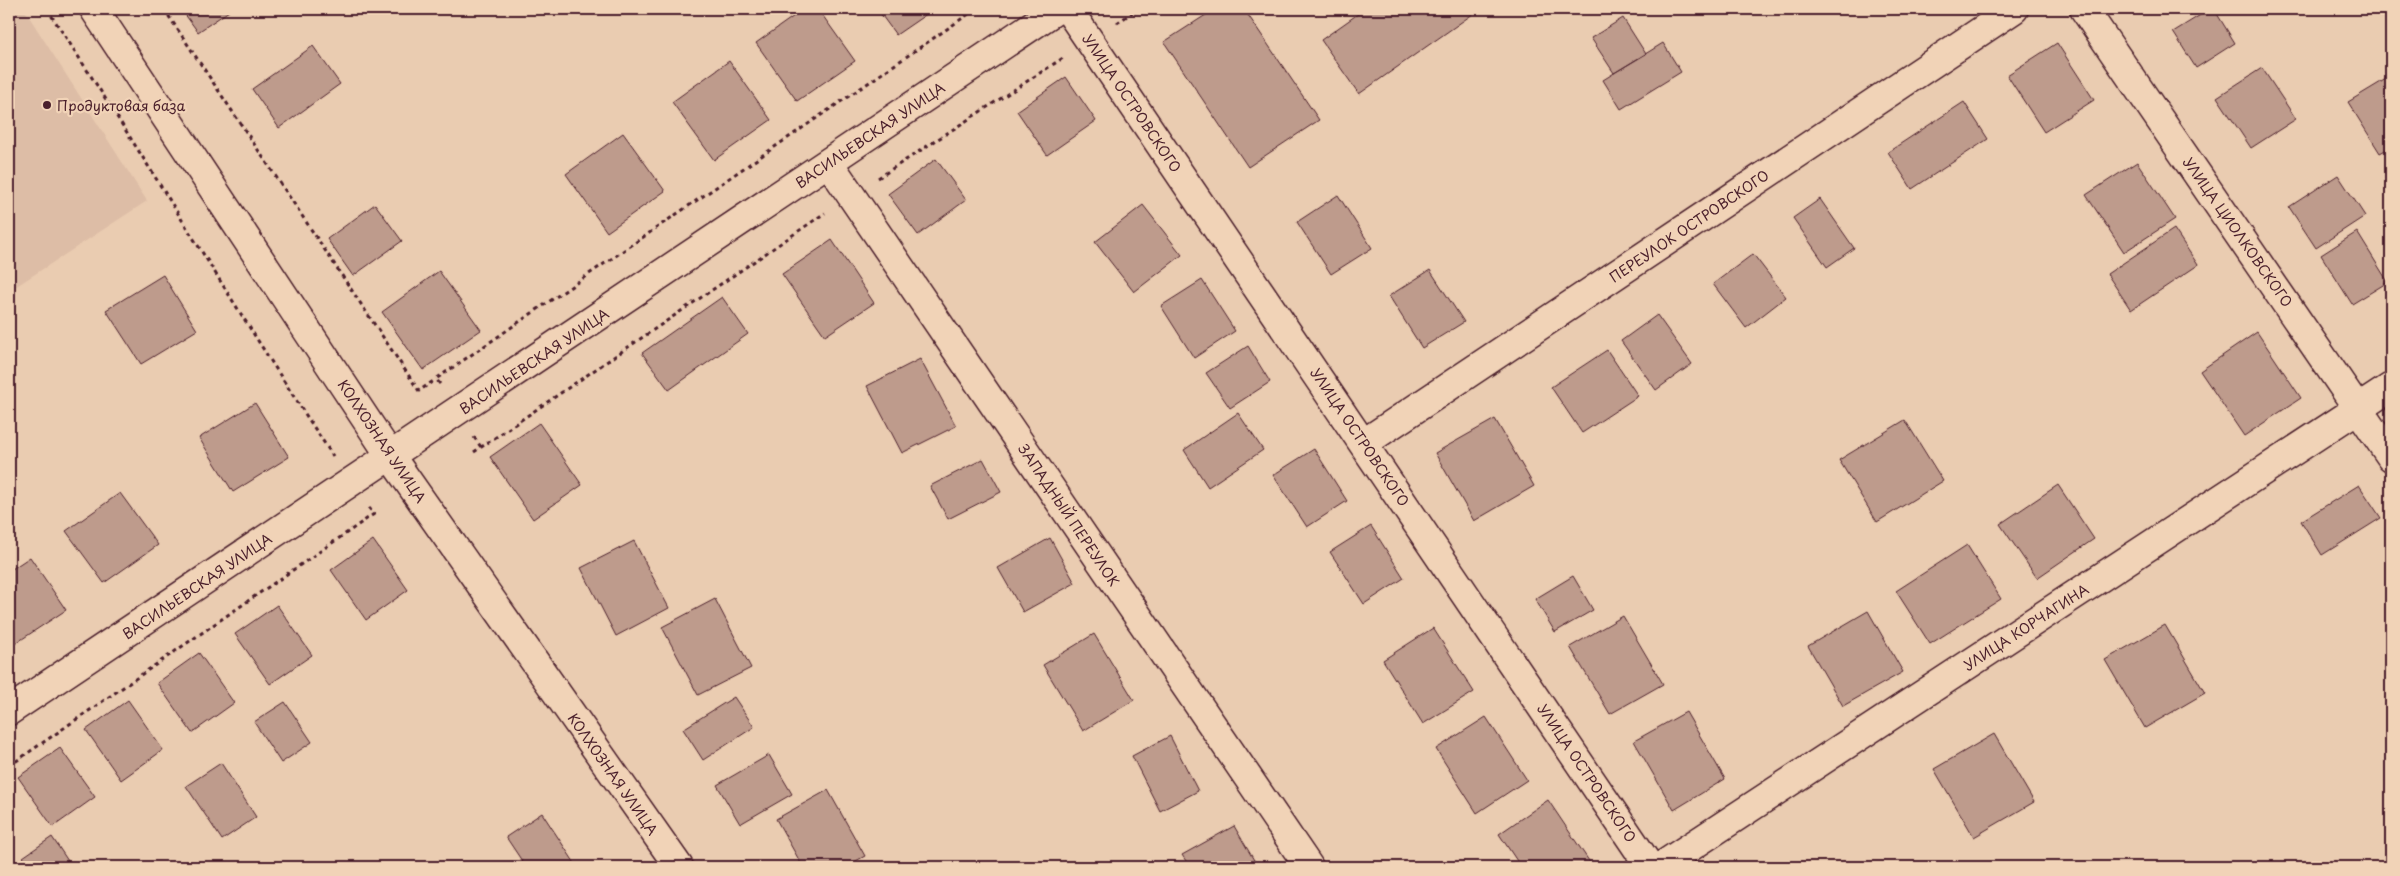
<svg xmlns="http://www.w3.org/2000/svg" width="2400" height="876" viewBox="0 0 2400 876" font-family="'Playpen Sans',sans-serif">
	<rect width="100%" height="100%" fill="#eaccb1"/>
	<filter id="ink" filterUnits="userSpaceOnUse"><feTurbulence type="fractalNoise" baseFrequency=".02" numOctaves="2"/><feDisplacementMap in="SourceGraphic" scale="10" xChannelSelector="R" yChannelSelector="G"/><feConvolveMatrix kernelMatrix="1 2 1 2 8 2 1 2 1" color-interpolation-filters="sRGB"/></filter>
	<g filter="url(#ink)">
		<!-- built -->
		<path fill="#ddbda6" d="M 9,9 L 24,9 L 147,201 L 9,291 Z"/>
		<!-- building -->
		<path fill="#be9b8c" stroke="#4a1f2b" d="M 181,9 L 232,9 L 198,32 Z
			M 804,9 L 818,9 L 855,61 L 797,101 L 756,43 Z
			M 877,9 L 934,9 L 896,35 Z
			M 1215,9 L 1244,9 L 1319,120 L 1248,167 L 1164,42 Z
			M 1365,9 L 1480,9 L 1359,94 L 1321,40 Z
			M 2210,9 L 2214,9 L 2235,43 L 2196,68 L 2173,32 Z
			M 1623,18 L 1646,54 L 1614,73 L 1591,38 Z
			M 1663,43 L 1681,72 L 1621,109 L 1603,80 Z
			M 2057,43 L 2094,100 L 2044,132 L 2007,75 Z
			M 313,46 L 340,84 L 279,128 L 252,89 Z
			M 729,61 L 771,120 L 714,160 L 672,102 Z
			M 2262,68 L 2296,119 L 2251,148 L 2217,97 Z
			M 2391,76 L 2391,147 L 2380,153 L 2348,102 Z
			M 1066,77 L 1096,121 L 1047,155 L 1017,111 Z
			M 1964,102 L 1988,139 L 1912,189 L 1888,152 Z
			M 623,133 L 665,191 L 607,232 L 566,174 Z
			M 936,159 L 966,200 L 918,235 L 888,194 Z
			M 2137,162 L 2175,219 L 2124,252 L 2086,195 Z
			M 2338,175 L 2365,216 L 2316,248 L 2289,207 Z
			M 1338,195 L 1372,248 L 1331,274 L 1297,222 Z
			M 1820,199 L 1854,248 L 1827,267 L 1793,218 Z
			M 375,204 L 402,241 L 353,276 L 327,239 Z
			M 1143,205 L 1182,255 L 1134,292 L 1095,242 Z
			M 2174,229 L 2198,265 L 2131,310 L 2107,274 Z
			M 2357,232 L 2388,282 L 2352,304 L 2321,255 Z
			M 832,240 L 874,303 L 825,336 L 782,274 Z
			M 1753,254 L 1786,297 L 1746,328 L 1713,284 Z
			M 1430,270 L 1464,322 L 1422,348 L 1389,296 Z
			M 439,271 L 481,330 L 423,370 L 382,312 Z
			M 163,275 L 197,330 L 141,364 L 106,310 Z
			M 1202,280 L 1235,331 L 1194,358 L 1161,306 Z
			M 722,297 L 748,334 L 669,390 L 642,353 Z
			M 1657,315 L 1692,364 L 1656,390 L 1621,341 Z
			M 2257,332 L 2301,398 L 2244,436 L 2200,371 Z
			M 1248,346 L 1270,382 L 1230,408 L 1206,373 Z
			M 1607,350 L 1638,396 L 1582,433 L 1551,387 Z
			M 920,359 L 956,426 L 902,453 L 867,386 Z
			M 255,403 L 289,457 L 233,492 L 199,438 Z
			M 1238,413 L 1263,450 L 1208,487 L 1184,450 Z
			M 1495,419 L 1534,486 L 1474,521 L 1435,453 Z
			M 1905,420 L 1943,481 L 1877,522 L 1839,460 Z
			M 539,423 L 582,485 L 533,519 L 490,457 Z
			M 1314,449 L 1347,501 L 1307,527 L 1273,475 Z
			M 983,459 L 1001,492 L 948,519 L 930,486 Z
			M 2058,485 L 2094,539 L 2037,578 L 2000,524 Z
			M 2359,485 L 2381,518 L 2322,555 L 2301,521 Z
			M 120,493 L 158,545 L 104,583 L 66,531 Z
			M 1371,526 L 1404,578 L 1364,604 L 1330,552 Z
			M 1050,538 L 1075,583 L 1023,612 L 998,568 Z
			M 373,540 L 408,590 L 366,620 L 331,570 Z
			M 634,541 L 669,608 L 616,636 L 581,568 Z
			M 1967,545 L 2001,599 L 1930,644 L 1896,591 Z
			M 30,557 L 66,610 L 10,647 L 9,571 Z
			M 1573,576 L 1593,610 L 1555,632 L 1535,599 Z
			M 715,599 L 751,668 L 698,695 L 662,627 Z
			M 277,605 L 312,655 L 270,684 L 235,634 Z
			M 1868,611 L 1903,672 L 1843,706 L 1808,646 Z
			M 1623,616 L 1663,684 L 1610,714 L 1570,647 Z
			M 2165,625 L 2205,693 L 2145,728 L 2105,660 Z
			M 1433,628 L 1474,692 L 1423,724 L 1383,660 Z
			M 1094,634 L 1134,700 L 1083,731 L 1043,665 Z
			M 199,653 L 234,703 L 192,733 L 157,683 Z
			M 734,697 L 754,727 L 703,760 L 683,729 Z
			M 128,700 L 163,750 L 121,780 L 86,730 Z
			M 285,702 L 312,742 L 281,763 L 254,722 Z
			M 1686,712 L 1725,779 L 1674,810 L 1634,741 Z
			M 1486,717 L 1527,780 L 1477,813 L 1436,749 Z
			M 1994,734 L 2034,802 L 1974,837 L 1934,769 Z
			M 1170,736 L 1198,791 L 1160,811 L 1132,756 Z
			M 60,748 L 95,797 L 53,827 L 18,777 Z
			M 769,755 L 792,794 L 740,824 L 717,785 Z
			M 221,763 L 256,817 L 222,840 L 186,786 Z
			M 828,790 L 865,856 L 845,867 L 803,867 L 776,819 Z
			M 1548,800 L 1591,864 L 1586,867 L 1521,867 L 1499,834 Z
			M 542,813 L 576,865 L 573,867 L 526,867 L 506,837 Z
			M 1234,826 L 1258,867 L 1190,867 L 1182,855 Z
			M 52,837 L 72,867 L 30,867 L 23,857 Z"/>
		<g fill="none" stroke-linecap="round" stroke-linejoin="round">
			<!-- minor casing -->
			<g stroke="#4a1f2b" stroke-width="31">
				<path id="minor" d="M 1068,9 L 1650,867
					M 829,163 L 1309,867
					M 1364,443 L 2014,9
					M 1660,867 L 2391,387"/>
			</g>
			<!-- tertiary casing -->
			<g stroke="#4a1f2b" stroke-width="31">
				<path id="tertiary" d="M 94,9 L 391,457
					M 2084,9 L 2391,457"/>
			</g>
			<!-- secondary casing -->
			<g stroke="#4a1f2b" stroke-width="31">
				<path id="secondary" d="M 391,457 L 679,867
					M 9,711 L 1057,9"/>
			</g>
			<!-- path -->
			<path stroke="#4a1f2b" stroke-width="3" stroke-dasharray="4 4" stroke-linecap="butt" d="M 47,9 C 145,156 234,308 333,456
				M 164,9 L 419,391 L 436,379
				M 1117,23 L 1137,9
				M 878,178 L 1063,58
				M 440,384 L 436,379 L 976,9
				M 474,437 L 481,447
				M 474,452 L 825,213
				M 9,766 L 374,514 L 369,508"/>
			<!-- minor -->
			<use href="#minor" stroke="#f1d3b7" stroke-width="28"/>
			<!-- tertiary -->
			<use href="#tertiary" stroke="#f1d3b7" stroke-width="28"/>
			<!-- secondary -->
			<use href="#secondary" stroke="#f1d3b7" stroke-width="28"/>
		</g>
	</g>
	<!-- markers -->
	<circle fill="#4a1f2b" stroke="#f1d3b7" stroke-width="2" cx="47" cy="105" r="5"/>
	<g text-anchor="middle" dominant-baseline="central" stroke-width="4.5" stroke-linejoin="round" paint-order="stroke">
		<!-- street labels -->
		<g font-size="14" fill="#4a1f2b" stroke="#f1d3b7">
			<text transform="translate(1132 103) rotate(56)">УЛИЦА ОСТРОВСКОГО</text>
			<text transform="translate(870 135) rotate(-34)">ВАСИЛЬЕВСКАЯ УЛИЦА</text>
			<text transform="translate(1689 226) rotate(-34)">ПЕРЕУЛОК ОСТРОВСКОГО</text>
			<text transform="translate(2238 232) rotate(55)">УЛИЦА ЦИОЛКОВСКОГО</text>
			<text transform="translate(534 361) rotate(-34)">ВАСИЛЬЕВСКАЯ УЛИЦА</text>
			<text transform="translate(1360 437) rotate(56)">УЛИЦА ОСТРОВСКОГО</text>
			<text transform="translate(382 441) rotate(56)">КОЛХОЗНАЯ УЛИЦА</text>
			<text transform="translate(1069 515) rotate(56)">ЗАПАДНЫЙ ПЕРЕУЛОК</text>
			<text transform="translate(197 586) rotate(-34)">ВАСИЛЬЕВСКАЯ УЛИЦА</text>
			<text transform="translate(2026 627) rotate(-33)">УЛИЦА КОРЧАГИНА</text>
			<text transform="translate(1587 773) rotate(56)">УЛИЦА ОСТРОВСКОГО</text>
			<text transform="translate(613 774) rotate(55)">КОЛХОЗНАЯ УЛИЦА</text>
		</g>
		<!-- poi labels -->
		<g font-size="14" fill="#4a1f2b" stroke="#f1d3b7" text-anchor="start">
			<text x="57" y="105">Продуктовая база</text>
		</g>
	</g>
	<!-- margin -->
	<rect width="2400" height="876" fill="none" stroke="#f1d3b7" stroke-width="30"/>
	<rect x="15" y="15" width="2370" height="846" fill="none" stroke="#4a1f2b" stroke-width="2" filter="url(#ink)"/>
</svg>
